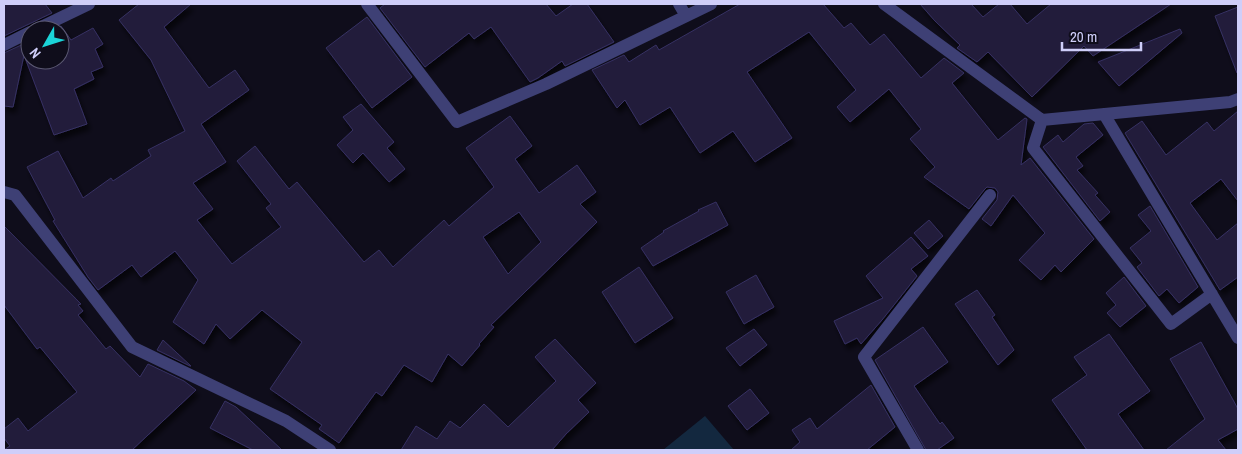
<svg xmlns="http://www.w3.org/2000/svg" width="1242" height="454" viewBox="0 0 1242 454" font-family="'Archivo Narrow',sans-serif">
	<defs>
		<filter id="shadow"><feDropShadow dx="3" dy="5.5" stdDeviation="2.5" flood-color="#0009"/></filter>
	</defs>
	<rect width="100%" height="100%" fill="#0f0d1b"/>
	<!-- water -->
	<path fill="#13283f" d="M 705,416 L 734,450 L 663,450 Z"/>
	<!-- building -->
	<path fill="#201c3a" stroke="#373163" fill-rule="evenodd" filter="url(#shadow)" d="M 4,4 L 45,4 L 52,13 L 4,36 Z
		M 139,4 L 191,4 L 164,27 L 209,88 L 235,70 L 249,90 L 201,124 L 226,162 L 193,183 L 213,209 L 197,220 L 232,264 L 281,227 L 266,208 L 271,204 L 237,161 L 255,146 L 289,189 L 297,182 L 364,262 L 379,250 L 393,267 L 444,220 L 449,226 L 494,187 L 466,148 L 510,116 L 532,146 L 515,159 L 539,193 L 577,165 L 596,192 L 580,204 L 597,222 L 491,325 L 494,327 L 479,344 L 480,345 L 462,366 L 448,354 L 432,382 L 404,365 L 382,396 L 376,392 L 339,443 L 319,429 L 322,425 L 270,389 L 302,342 L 262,310 L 230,339 L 216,324 L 204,344 L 173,322 L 198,280 L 175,251 L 141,277 L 132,265 L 98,290 L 88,277 L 53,221 L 55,220 L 27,167 L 58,151 L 83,198 L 111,178 L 113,181 L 151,156 L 148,150 L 185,131 L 151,60 L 119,20 ZM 519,212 L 541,242 L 508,274 L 483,237 Z
		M 385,4 L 546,4 L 556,16 L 573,4 L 587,4 L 614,42 L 565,66 L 562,61 L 538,78 L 530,82 L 491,27 L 474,39 L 469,33 L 425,67 L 380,8 Z
		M 740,4 L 823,4 L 844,28 L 851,23 L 870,45 L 884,34 L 921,78 L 944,58 L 964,73 L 952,83 L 998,140 L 1025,118 L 1027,119 L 1021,165 L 1030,158 L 1094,239 L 1061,272 L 1055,265 L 1041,280 L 1019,260 L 1045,233 L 1013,195 L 991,226 L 982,219 L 997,200 L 998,192 L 995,188 L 987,187 L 984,190 L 969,209 L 924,177 L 935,167 L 910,139 L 921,129 L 889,89 L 850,122 L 837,107 L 856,90 L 809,32 L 747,72 L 792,138 L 755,162 L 733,131 L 700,153 L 670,107 L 640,125 L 625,100 L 617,108 L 592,70 L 624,55 L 629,62 L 656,45 L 659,50 Z
		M 920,4 L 971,4 L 983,17 L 999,4 L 1010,4 L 1027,24 L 1051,4 L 1171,4 L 1093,56 L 1084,46 L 1032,97 L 988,52 L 977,62 L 957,48 L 960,45 L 935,21 Z
		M 1238,7 L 1238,72 L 1237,73 L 1215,16 Z
		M 367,17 L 412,77 L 372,108 L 326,48 Z
		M 61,26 L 71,40 L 93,28 L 103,44 L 95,49 L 103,67 L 91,72 L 94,79 L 74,89 L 87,124 L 54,135 L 24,55 L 13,107 L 4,106 L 4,53 L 30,41 L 30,60 L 60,60 L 60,30 L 54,30 Z
		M 1180,29 L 1182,33 L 1119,86 L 1098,62 Z
		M 361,104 L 394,142 L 387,148 L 405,169 L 389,182 L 363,153 L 353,163 L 337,145 L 353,130 L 343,117 Z
		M 1238,111 L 1238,201 L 1221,179 L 1190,203 L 1217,240 L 1238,223 L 1238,277 L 1220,290 L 1125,133 L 1142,121 L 1166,155 L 1207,122 L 1214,131 Z
		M 1093,123 L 1103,135 L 1076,157 L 1083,166 L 1077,170 L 1098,193 L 1095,195 L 1110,212 L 1100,221 L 1043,147 L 1058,135 L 1063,142 L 1084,124 Z
		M 716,202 L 728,225 L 653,266 L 641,248 L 664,232 L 663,231 L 699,211 L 698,210 Z
		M 1150,206 L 1198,287 L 1179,303 L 1167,289 L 1159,296 L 1137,267 L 1142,263 L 1130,248 L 1151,231 L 1138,215 Z
		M 929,220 L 943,236 L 928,249 L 914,233 Z
		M 4,226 L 81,304 L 78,305 L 83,311 L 78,315 L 106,349 L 110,346 L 140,377 L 148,364 L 184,381 L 196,390 L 132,450 L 4,450 L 10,446 L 4,438 L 4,429 L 18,418 L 28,431 L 77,392 L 40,347 L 37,349 L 4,305 Z
		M 911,237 L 928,256 L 911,269 L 917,276 L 882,320 L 861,344 L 857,338 L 845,344 L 834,321 L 883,298 L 866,276 Z
		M 639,267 L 673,318 L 635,343 L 602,292 Z
		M 756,275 L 774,307 L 744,324 L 726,292 Z
		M 1124,277 L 1146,306 L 1120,327 L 1107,313 L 1116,305 L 1106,293 Z
		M 977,290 L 995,315 L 992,317 L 1014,350 L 998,365 L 955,304 Z
		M 923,327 L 948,362 L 914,386 L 940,424 L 942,422 L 954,438 L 937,450 L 926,450 L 875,360 Z
		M 754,329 L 767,345 L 740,366 L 726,348 Z
		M 1109,334 L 1150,391 L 1118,414 L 1144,450 L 1087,450 L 1052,400 L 1087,375 L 1074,357 Z
		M 555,339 L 596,383 L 578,400 L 589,412 L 566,434 L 552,450 L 401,450 L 416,426 L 437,439 L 450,421 L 460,428 L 484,404 L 508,427 L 556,381 L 535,357 Z
		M 163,340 L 191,366 L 190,366 L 157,350 Z
		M 1201,342 L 1238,409 L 1238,429 L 1218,440 L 1226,450 L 1166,450 L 1205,419 L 1170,359 Z
		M 871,385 L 895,427 L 867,450 L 791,450 L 800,442 L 792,430 L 810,418 L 817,429 Z
		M 750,389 L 769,413 L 747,430 L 728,406 Z
		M 225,401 L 236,407 L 282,450 L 253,450 L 210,428 Z"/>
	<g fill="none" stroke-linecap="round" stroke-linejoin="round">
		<!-- minor -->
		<path stroke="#3e4075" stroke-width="12" d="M 367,4 L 457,122 L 546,84 L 711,4
			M 679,4 L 686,16
			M 884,4 L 1042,120 L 1230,102 L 1238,99
			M 35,30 L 89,4
			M 4,45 L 30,32
			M 1104,114 L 1238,338
			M 1042,120 L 1033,148 L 1171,324 L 1212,294
			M 4,192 L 15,195 L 132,347 L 286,421 L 330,450
			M 918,450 L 864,357 L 990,195"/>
	</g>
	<!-- border -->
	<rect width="1242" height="454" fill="none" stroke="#cfcef9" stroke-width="10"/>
	<!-- north arrow -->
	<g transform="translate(45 45) rotate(231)"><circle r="24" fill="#0f0d1b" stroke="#5c5a74"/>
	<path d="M0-4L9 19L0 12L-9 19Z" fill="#1bd4d8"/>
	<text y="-8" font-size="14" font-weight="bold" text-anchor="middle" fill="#cfcef9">N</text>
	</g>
	<!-- scale -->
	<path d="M1062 42v8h79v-8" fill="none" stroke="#cfcef9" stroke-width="2.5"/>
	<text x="1070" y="42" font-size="15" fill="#cfcef9" stroke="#0f0d1b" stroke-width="4" paint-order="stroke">20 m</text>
</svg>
